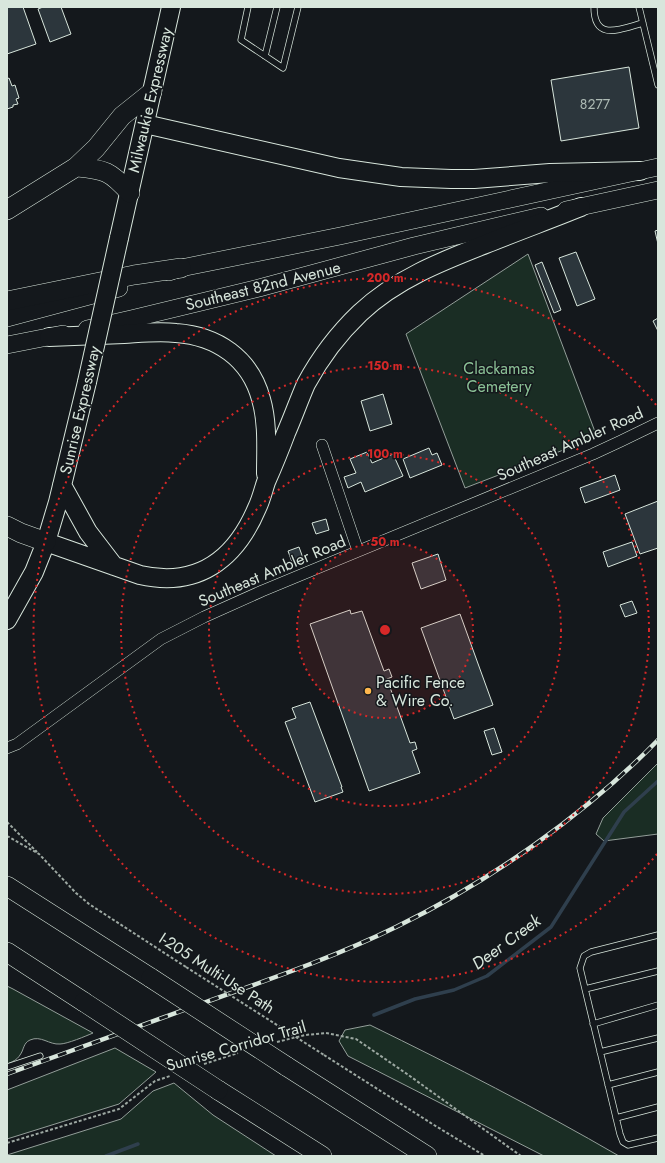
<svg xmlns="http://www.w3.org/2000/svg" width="665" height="1163" viewBox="0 0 665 1163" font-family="Jost,sans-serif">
	<rect width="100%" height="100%" fill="#14181c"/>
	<!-- green -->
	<path fill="#1a2d24" stroke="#939e99" d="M 528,254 L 597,437 L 465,488 L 406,334 Z
		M 658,763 L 658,834 L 604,841 L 596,834 L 603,818 Z
		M 7,986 L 13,989 L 93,1033 C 86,1036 67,1044 60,1044 C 49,1045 41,1035 30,1040 C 23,1043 24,1050 20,1055 C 17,1060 12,1062 7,1064 Z
		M 370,1025 C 454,1066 538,1109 619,1156 L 544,1156 L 348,1056 L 339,1041 L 345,1030 Z
		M 115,1048 L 156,1072 L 119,1104 L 7,1139 L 7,1090 Z
		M 174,1083 L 213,1115 L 276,1156 L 7,1156 L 7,1155 L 121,1119 L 153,1091 Z"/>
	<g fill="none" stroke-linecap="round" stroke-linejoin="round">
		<!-- stream -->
		<path stroke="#2f3f4d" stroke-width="3.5" d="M 374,1015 L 415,999 L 454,990 L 487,976 L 551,927 L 624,812 L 658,781
			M 106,1156 L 138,1144"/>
	</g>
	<!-- building -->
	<path fill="#2c363c" stroke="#d8e6dc" d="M 7,7 L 23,7 L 36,44 L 7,54 Z
		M 43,7 L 61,7 L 71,34 L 50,42 L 38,9 Z
		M 629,67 L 639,128 L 561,141 L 551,80 Z
		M 9,78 L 12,86 L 15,85 L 19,98 L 16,99 L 18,104 L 13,105 L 13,107 L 7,109 L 7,79 Z
		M 658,230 L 658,244 L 655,231 Z
		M 576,252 L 595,299 L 577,306 L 559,258 Z
		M 542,262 L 561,310 L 554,313 L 535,265 Z
		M 658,318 L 658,331 L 653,321 Z
		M 383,394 L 392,424 L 370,431 L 361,401 Z
		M 429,448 L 432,455 L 437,453 L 442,465 L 410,478 L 403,459 Z
		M 367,452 L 372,463 L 393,454 L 403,476 L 365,492 L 361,482 L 348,488 L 344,477 L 356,473 L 350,459 Z
		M 615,475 L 620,490 L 585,503 L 580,488 Z
		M 658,501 L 658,548 L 640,554 L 625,514 Z
		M 326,519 L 329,530 L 316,534 L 312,523 Z
		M 632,542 L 637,556 L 608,567 L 603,552 Z
		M 299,547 L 303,558 L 292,562 L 288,551 Z
		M 438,554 L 446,580 L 421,589 L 412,563 Z
		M 632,601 L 637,613 L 625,617 L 620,605 Z
		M 350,610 L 351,614 L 362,611 L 384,671 L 389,669 L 392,677 L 387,679 L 410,743 L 415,742 L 417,749 L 412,751 L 420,773 L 369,791 L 310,624 Z
		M 460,614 L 493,705 L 454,719 L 421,628 Z
		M 310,702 L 342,787 L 341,787 L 343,792 L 315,802 L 285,722 L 296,718 L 292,708 Z
		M 494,728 L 502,752 L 492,755 L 484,731 Z"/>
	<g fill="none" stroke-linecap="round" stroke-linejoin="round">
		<!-- service casing -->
		<g stroke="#d8e6dc" stroke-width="7">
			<path id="service" d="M 248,7 L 241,40 L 283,68 L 298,7
				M 594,7 C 594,42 620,29 643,23
				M 639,7 L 658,85
				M 265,56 L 277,7
				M 658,935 L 591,952 L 584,956 L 580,968 L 620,1134 L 623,1142 L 628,1145 L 658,1138
				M 585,989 L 658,971
				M 593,1024 L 658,1005
				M 600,1052 L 658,1038
				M 7,1067 L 40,1056
				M 608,1085 L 658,1072
				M 616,1118 L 658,1107"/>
		</g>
		<!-- minor casing -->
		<g stroke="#d8e6dc" stroke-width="12">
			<path id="minor" d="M 322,445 L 358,551
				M 7,748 L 17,744 L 161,639 L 204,617 L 262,591 L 593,454 L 621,441 L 658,423"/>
		</g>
		<!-- primary casing -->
		<g stroke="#d8e6dc" stroke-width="18">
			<path id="primary" d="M 566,210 L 658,190
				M 169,272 L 181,268 L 340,236 L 658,167
				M 7,318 L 119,288
				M 87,329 L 131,319 L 259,288 L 414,246 L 541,216
				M 7,345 L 63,334"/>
		</g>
		<!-- trunk casing -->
		<g stroke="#d8e6dc" stroke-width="20">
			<path id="trunk" d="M 145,124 L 339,168 L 401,177 L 451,179 L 474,179 L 550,173 L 640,171
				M 119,238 L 171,7
				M 49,337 C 74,336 99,335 124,334 C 141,333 159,331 176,333 C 217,336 250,358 261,399 C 268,423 266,449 266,474
				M 62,485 L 88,532 L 114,566
				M 46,542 L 140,575 C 197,588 235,560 257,508 C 261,500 263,491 266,482 C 273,466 280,449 286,433 C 293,417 299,400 306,384 C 320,358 339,333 360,313 C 397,278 445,260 491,242 C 521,230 551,219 581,207
				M 7,620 L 34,572 L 46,542 L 58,502 L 87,382"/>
		</g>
		<!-- motorway casing -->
		<g stroke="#d8e6dc" stroke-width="20">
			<path id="motorway" d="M 76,167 C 105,170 109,170 130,193
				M 7,210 L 76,167 L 96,148 L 122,116 L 152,92
				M 7,301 L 134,275 L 181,268
				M 7,526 L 21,533 L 46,542
				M 7,886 L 151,978
				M 7,952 L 84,1002
				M 286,1066 L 427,1156
				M 218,1090 L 322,1156"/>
		</g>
		<!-- path -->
		<path stroke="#9da8a2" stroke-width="2" stroke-dasharray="3 2" stroke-linecap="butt" d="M 7,822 L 37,852
			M 7,836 L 39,854 L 76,893 L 89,904 L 186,967
			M 277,1042 L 305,1035 L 326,1033 L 356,1039 L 407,1074 L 521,1156
			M 324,1055 L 434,1125 L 485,1156
			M 204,1064 L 238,1053
			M 7,1143 L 119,1109 L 155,1081 L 170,1076"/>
		<!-- service -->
		<use href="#service" stroke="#14181c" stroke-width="5.5"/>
		<!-- minor -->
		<use href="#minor" stroke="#14181c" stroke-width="11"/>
		<!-- primary -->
		<use href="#primary" stroke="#14181c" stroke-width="17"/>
		<!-- trunk -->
		<use href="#trunk" stroke="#14181c" stroke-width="18"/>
		<!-- motorway -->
		<use href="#motorway" stroke="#14181c" stroke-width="19"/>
		<!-- rail casing -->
		<g stroke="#d8e6dc" stroke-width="4.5">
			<path id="rail" d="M 7,1074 C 74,1050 140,1026 206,1002 C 270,979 335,957 396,927 C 490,881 585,815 658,740"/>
		</g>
		<!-- rail -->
		<use href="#rail" stroke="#14181c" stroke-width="3" stroke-dasharray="9" stroke-linecap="butt"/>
		<!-- trunk-bridge casing -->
		<g stroke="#d8e6dc" stroke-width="20" stroke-linecap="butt">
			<path id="trunk-bridge" d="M 87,382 L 119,238"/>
		</g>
		<!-- motorway-bridge casing -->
		<g stroke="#d8e6dc" stroke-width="20" stroke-linecap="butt">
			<path id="motorway-bridge" d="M 151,978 L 286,1066
				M 84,1002 L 218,1090"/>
		</g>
		<!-- path-bridge -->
		<path stroke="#9da8a2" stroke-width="2" stroke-dasharray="3 2" stroke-linecap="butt" d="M 186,967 L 324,1055"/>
		<!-- trunk-bridge -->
		<use href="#trunk-bridge" stroke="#14181c" stroke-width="18"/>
		<!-- motorway-bridge -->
		<use href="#motorway-bridge" stroke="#14181c" stroke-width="19"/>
	</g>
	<!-- distance rings -->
	<circle cx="385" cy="630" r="88" fill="#d62828" fill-opacity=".12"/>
	<g fill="none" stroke="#d62828" stroke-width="2" stroke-dasharray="2 4">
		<circle cx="385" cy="630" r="88"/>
		<circle cx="385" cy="630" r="176"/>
		<circle cx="385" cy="630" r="264"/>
		<path d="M657 854A352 352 0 1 1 657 406"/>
	</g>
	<!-- markers -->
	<circle fill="#ffb74d" stroke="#14181c" stroke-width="1.5" cx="368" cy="691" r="4"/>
	<g text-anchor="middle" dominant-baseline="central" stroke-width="3" stroke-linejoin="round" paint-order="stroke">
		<!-- number labels -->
		<g font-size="14" fill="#adbab4">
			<text x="595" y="104">8277</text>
		</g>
		<!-- street labels -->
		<g font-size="16" fill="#d8e6dc" stroke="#14181c">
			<text transform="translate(150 100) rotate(-77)">Milwaukie Expressway</text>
			<text transform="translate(263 286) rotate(-14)">Southeast 82nd Avenue</text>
			<text transform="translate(80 410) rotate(-77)">Sunrise Expressway</text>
			<text transform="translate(570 444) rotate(-24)">Southeast Ambler Road</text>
			<text transform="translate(272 571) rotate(-23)">Southeast Ambler Road</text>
			<text transform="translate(217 973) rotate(33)">I-205 Multi-Use Path</text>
			<text transform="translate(236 1046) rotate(-16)">Sunrise Corridor Trail</text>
		</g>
		<!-- park labels -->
		<g font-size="16" fill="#8ac095" stroke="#14181c">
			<text x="499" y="368">Clackamas<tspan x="499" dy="18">Cemetery</tspan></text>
		</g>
		<!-- poi labels -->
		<g font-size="16" fill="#d8e6dc" stroke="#14181c" text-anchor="start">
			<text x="376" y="682">Pacific Fence<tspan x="376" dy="18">&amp; Wire Co.</tspan></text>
		</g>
		<!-- water labels -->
		<g font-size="17" font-style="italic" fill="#d8e6dc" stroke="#14181c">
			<text transform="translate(506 942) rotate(-36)">Deer Creek</text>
		</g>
	</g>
	<circle cx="385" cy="630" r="6" fill="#d62828" stroke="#14181c" stroke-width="2"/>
	<g font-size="12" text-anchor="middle" font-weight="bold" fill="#d62828" stroke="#14181c" stroke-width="3" stroke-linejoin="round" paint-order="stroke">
		<text x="385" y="282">200 m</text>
		<text x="385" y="370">150 m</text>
		<text x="385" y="458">100 m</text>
		<text x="385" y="546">50 m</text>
	</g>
	<!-- border -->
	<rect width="665" height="1163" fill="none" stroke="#d8e6dc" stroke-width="16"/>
</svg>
